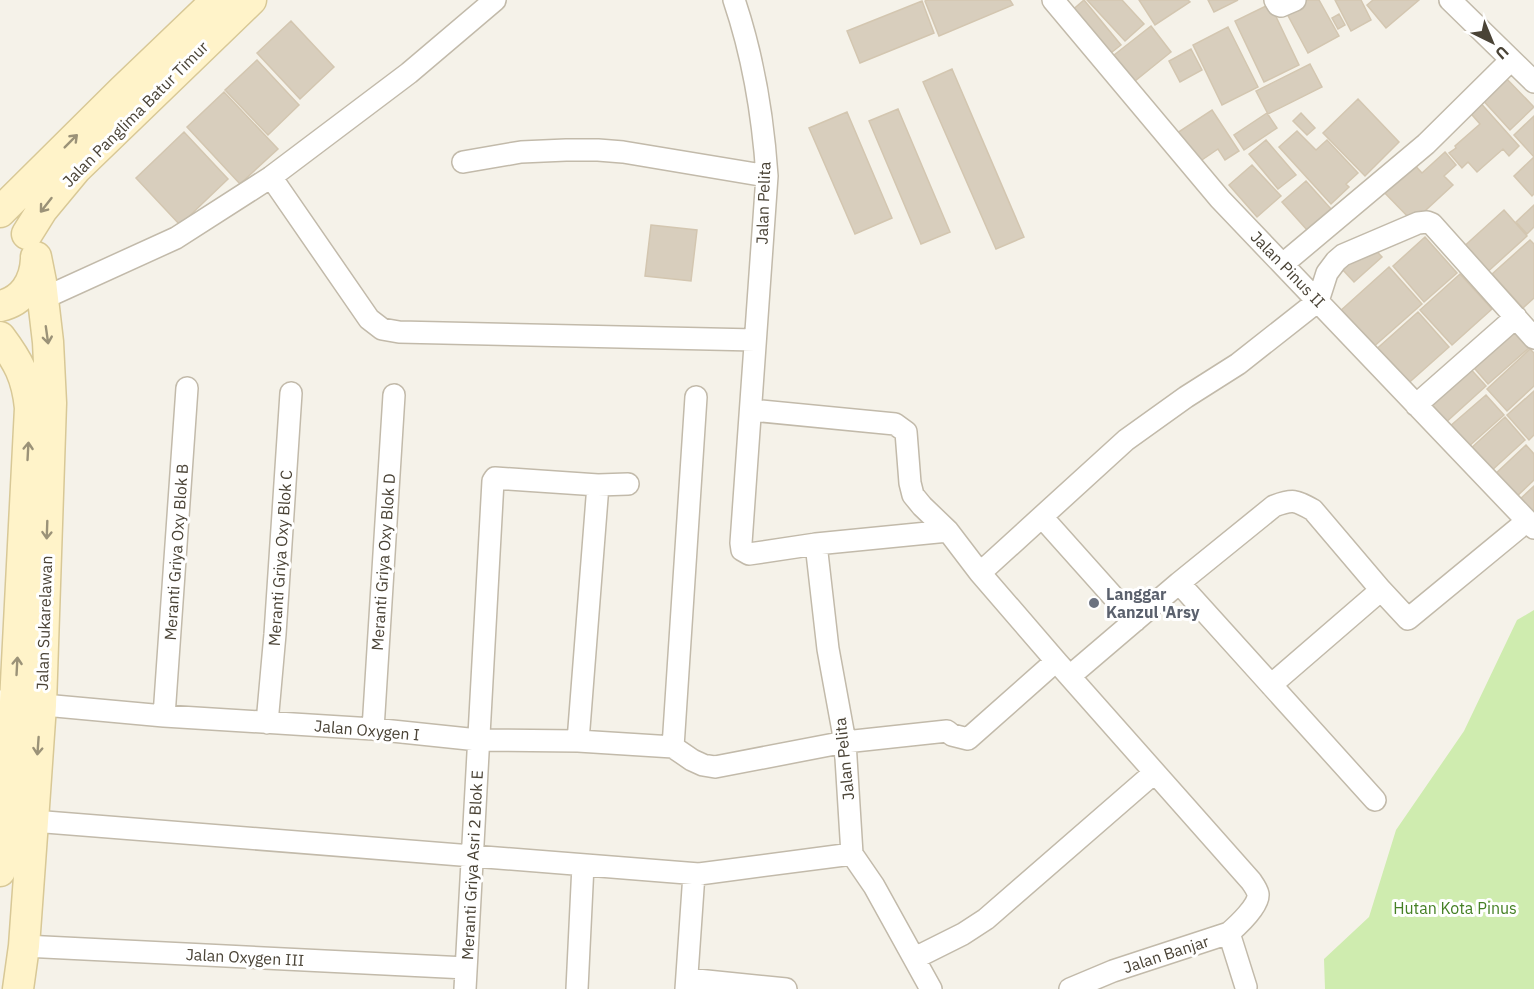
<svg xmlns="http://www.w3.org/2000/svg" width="1534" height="989" viewBox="0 0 1534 989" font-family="'IBM Plex Sans',sans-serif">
	<rect width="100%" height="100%" fill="#f5f2e9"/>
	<!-- green -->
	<path fill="#cfecaf" d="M 1534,610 L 1534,989 L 1325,989 L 1324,959 L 1369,917 L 1396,830 L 1464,731 L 1517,620 Z"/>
	<!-- building -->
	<path fill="#d8cebd" stroke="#d3c6b0" stroke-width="1.5" d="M 927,0 L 1010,0 L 1013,5 L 939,36 L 925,1 Z
		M 1084,0 L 1121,45 L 1107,56 L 1070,12 Z
		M 1087,0 L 1122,0 L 1144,24 L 1125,41 Z
		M 1139,0 L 1188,0 L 1190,2 L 1155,25 Z
		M 1208,0 L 1238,0 L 1214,12 Z
		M 1303,0 L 1319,0 L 1339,36 L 1308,53 L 1285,10 Z
		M 1335,0 L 1361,0 L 1371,20 L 1351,31 Z
		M 1373,0 L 1419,0 L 1386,28 L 1367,5 Z
		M 922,1 L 934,33 L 860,63 L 847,31 Z
		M 1270,4 L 1299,65 L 1264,82 L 1235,21 Z
		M 1339,14 L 1345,25 L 1338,29 L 1332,18 Z
		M 291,21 L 334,67 L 300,99 L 257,53 Z
		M 1151,26 L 1171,52 L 1135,81 L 1114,55 Z
		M 1228,27 L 1258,87 L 1222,105 L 1193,45 Z
		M 1191,49 L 1202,70 L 1180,82 L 1169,61 Z
		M 257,60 L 299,105 L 268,135 L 225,90 Z
		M 1310,64 L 1322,87 L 1268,114 L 1256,91 Z
		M 952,69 L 1024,237 L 996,249 L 923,82 Z
		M 1502,74 L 1534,107 L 1510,130 L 1479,96 Z
		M 224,92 L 278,149 L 240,184 L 187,127 Z
		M 1358,99 L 1399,142 L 1365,176 L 1323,133 Z
		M 1477,99 L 1519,146 L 1509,156 L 1503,149 L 1477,172 L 1468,162 L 1462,168 L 1449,153 L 1456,148 L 1455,146 L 1480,124 L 1466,108 Z
		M 898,109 L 950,232 L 921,244 L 869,121 Z
		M 1212,110 L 1239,151 L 1225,160 L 1218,149 L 1196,164 L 1177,133 Z
		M 847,112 L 892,218 L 855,234 L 809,128 Z
		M 1267,113 L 1277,128 L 1244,150 L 1234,135 Z
		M 1301,113 L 1315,128 L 1307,135 L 1293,121 Z
		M 1534,116 L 1534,157 L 1514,135 Z
		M 1297,131 L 1316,150 L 1327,140 L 1358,173 L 1346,184 L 1349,187 L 1331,204 L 1279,147 Z
		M 184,132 L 228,179 L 180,225 L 136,178 Z
		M 1266,140 L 1296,175 L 1278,189 L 1249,154 Z
		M 1445,152 L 1456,165 L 1444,176 L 1453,185 L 1413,222 L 1380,188 L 1410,160 L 1422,173 Z
		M 1534,157 L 1534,194 L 1532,196 L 1514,176 Z
		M 1252,165 L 1281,196 L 1257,217 L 1229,185 Z
		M 1306,181 L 1331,209 L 1307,230 L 1282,202 Z
		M 1534,205 L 1534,227 L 1527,234 L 1516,222 Z
		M 1504,210 L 1527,236 L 1483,276 L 1460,250 Z
		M 651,225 L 697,230 L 691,281 L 645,276 Z
		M 1425,237 L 1457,273 L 1424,302 L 1393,266 Z
		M 1530,240 L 1534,244 L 1534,298 L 1523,308 L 1492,274 Z
		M 1370,244 L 1382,257 L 1354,282 L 1342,269 Z
		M 1389,267 L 1422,304 L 1371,349 L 1339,312 Z
		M 1460,274 L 1492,309 L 1452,345 L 1420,310 Z
		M 1418,312 L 1449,347 L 1403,388 L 1372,353 Z
		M 1511,325 L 1530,347 L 1488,384 L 1469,362 Z
		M 1530,349 L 1534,353 L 1534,386 L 1507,411 L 1487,389 Z
		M 1466,364 L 1486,386 L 1443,425 L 1423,403 Z
		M 1534,391 L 1534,435 L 1529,440 L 1507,415 Z
		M 1486,395 L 1504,415 L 1467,448 L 1449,427 Z
		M 1505,417 L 1525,440 L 1489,473 L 1469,450 Z
		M 1526,445 L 1534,454 L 1534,480 L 1514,499 L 1493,476 Z
		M 1534,486 L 1534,519 L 1518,501 Z"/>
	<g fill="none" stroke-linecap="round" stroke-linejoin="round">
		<!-- minor casing -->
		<g stroke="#c2baaa" stroke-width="24">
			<path id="minor" d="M 734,0 C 753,56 763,117 767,176 L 741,543 L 742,550 L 749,554 L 816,544 L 948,531
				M 1053,0 L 1220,199 L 1534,528
				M 1275,0 L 1278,5 L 1281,6 L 1295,0
				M 1450,0 L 1534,82
				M 463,162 L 521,152 L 566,150 L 598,150 L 623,152 L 767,176
				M 271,177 L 369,319 L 382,329 L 399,332 L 755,340
				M 1283,264 L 1426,144 L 1511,60
				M 42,299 L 176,238 L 271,177 L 409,73 L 495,0
				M 1416,405 L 1516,317
				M 751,410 L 895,424 L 906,432 L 910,483 L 913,495 L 922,506 L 948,531 L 980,573 L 1056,661 L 1251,881 C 1253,884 1257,889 1258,894 C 1260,905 1237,926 1229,933 L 1113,971 L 1070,989
				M 598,485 L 628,484
				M 1042,517 L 1135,621
				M 816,544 L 828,649 L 845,742 L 852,854 L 874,886 L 931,989
				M 980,573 L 1126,440 L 1186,397 L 1238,364 L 1318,301 L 1327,273 L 1336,261 L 1343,255 L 1418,223 L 1427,222 L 1432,224 L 1534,338
				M 1179,583 L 1375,800
				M 1070,676 L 1179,583 L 1274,506 C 1293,499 1295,500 1313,510 L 1381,590 L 1408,619 L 1527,521
				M 1271,685 L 1381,590
				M 0,701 L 164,716 L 373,729 L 478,740 L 578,741 L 673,747 L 692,760 L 703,765 L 715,767 L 845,742 L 947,731 L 952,735 L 968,739 L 1056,661
				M 164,716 L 187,388
				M 267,723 L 275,634 L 291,393
				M 373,729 L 394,395
				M 673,747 L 696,397
				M 33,821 L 699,874 L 852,854
				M 1229,933 L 1246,987
				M 24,946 L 466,968
				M 915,958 L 963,934 L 986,919 L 1154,773
				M 687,979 L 786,989
				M 465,989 L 493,481 L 495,478 L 598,485 L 578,741
				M 577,989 L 583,865
				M 686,989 L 694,874"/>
		</g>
		<!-- secondary casing -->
		<g stroke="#d8c896" stroke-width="33">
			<path id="secondary" d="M 0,212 L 122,91 L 217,0
				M 27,234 L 42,210 L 76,169 L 251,0
				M 0,306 C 23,301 35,282 36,259
				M 0,337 C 18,361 27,377 30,408 L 15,702 L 0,871
				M 18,989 L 24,946 L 33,821 L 41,705 L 51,403 L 48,342 L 41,282 L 36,257"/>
		</g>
		<!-- minor -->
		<use href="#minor" stroke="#fff" stroke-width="21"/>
		<!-- secondary -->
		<use href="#secondary" stroke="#fff3c9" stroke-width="30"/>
	</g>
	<!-- one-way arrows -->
	<defs><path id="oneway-shaft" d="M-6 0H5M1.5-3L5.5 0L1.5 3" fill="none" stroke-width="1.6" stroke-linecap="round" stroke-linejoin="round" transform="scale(1.5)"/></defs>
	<g stroke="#9b9278">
		<use href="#oneway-shaft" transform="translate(71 141) rotate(-45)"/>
		<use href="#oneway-shaft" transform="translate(46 205) rotate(128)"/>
		<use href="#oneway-shaft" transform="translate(47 335) rotate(82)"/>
		<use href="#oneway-shaft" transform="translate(28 451) rotate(-87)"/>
		<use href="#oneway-shaft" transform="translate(47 530) rotate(92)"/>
		<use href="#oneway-shaft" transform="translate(17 666) rotate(-87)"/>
		<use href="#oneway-shaft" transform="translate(38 746) rotate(94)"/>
	</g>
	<!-- markers -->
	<circle fill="#6b7280" stroke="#fff" stroke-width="2" cx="1094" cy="603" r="6"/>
	<g text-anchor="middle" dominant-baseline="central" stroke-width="6" stroke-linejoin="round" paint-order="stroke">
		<!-- street labels -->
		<g font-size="16" fill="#4a4336" stroke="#fff">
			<text transform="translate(135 114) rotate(-45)">Jalan Panglima Batur Timur</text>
			<text transform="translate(763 203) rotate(-88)">Jalan Pelita</text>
			<text transform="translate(1288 269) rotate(46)">Jalan Pinus II</text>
			<text transform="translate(176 552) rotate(-86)">Meranti Griya Oxy Blok B</text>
			<text transform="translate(280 558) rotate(-86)">Meranti Griya Oxy Blok C</text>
			<text transform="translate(383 562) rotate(-86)">Meranti Griya Oxy Blok D</text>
			<text transform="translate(44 623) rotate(-88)">Jalan Sukarelawan</text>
			<text transform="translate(367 730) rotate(5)">Jalan Oxygen I</text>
			<text transform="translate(844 759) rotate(-96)">Jalan Pelita</text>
			<text transform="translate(472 865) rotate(-87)">Meranti Griya Asri 2 Blok E</text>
			<text transform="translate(1166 954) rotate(-18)">Jalan Banjar</text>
			<text transform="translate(245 957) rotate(3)">Jalan Oxygen III</text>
		</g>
		<!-- worship labels -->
		<g font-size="16" font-weight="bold" fill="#5b616d" stroke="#fff" text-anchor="start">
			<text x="1106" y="594">Langgar<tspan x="1106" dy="18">Kanzul 'Arsy</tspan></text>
		</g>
		<!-- park labels -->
		<g font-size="16" fill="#458025" stroke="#fff">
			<text x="1455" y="908">Hutan Kota Pinus</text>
		</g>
	</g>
	<!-- north arrow -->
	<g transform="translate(1492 42) rotate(137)" stroke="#ffffff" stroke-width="4.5" paint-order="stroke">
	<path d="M0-4.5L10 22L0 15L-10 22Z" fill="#4a4336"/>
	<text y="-9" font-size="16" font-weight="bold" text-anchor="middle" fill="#4a4336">U</text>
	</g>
</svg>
